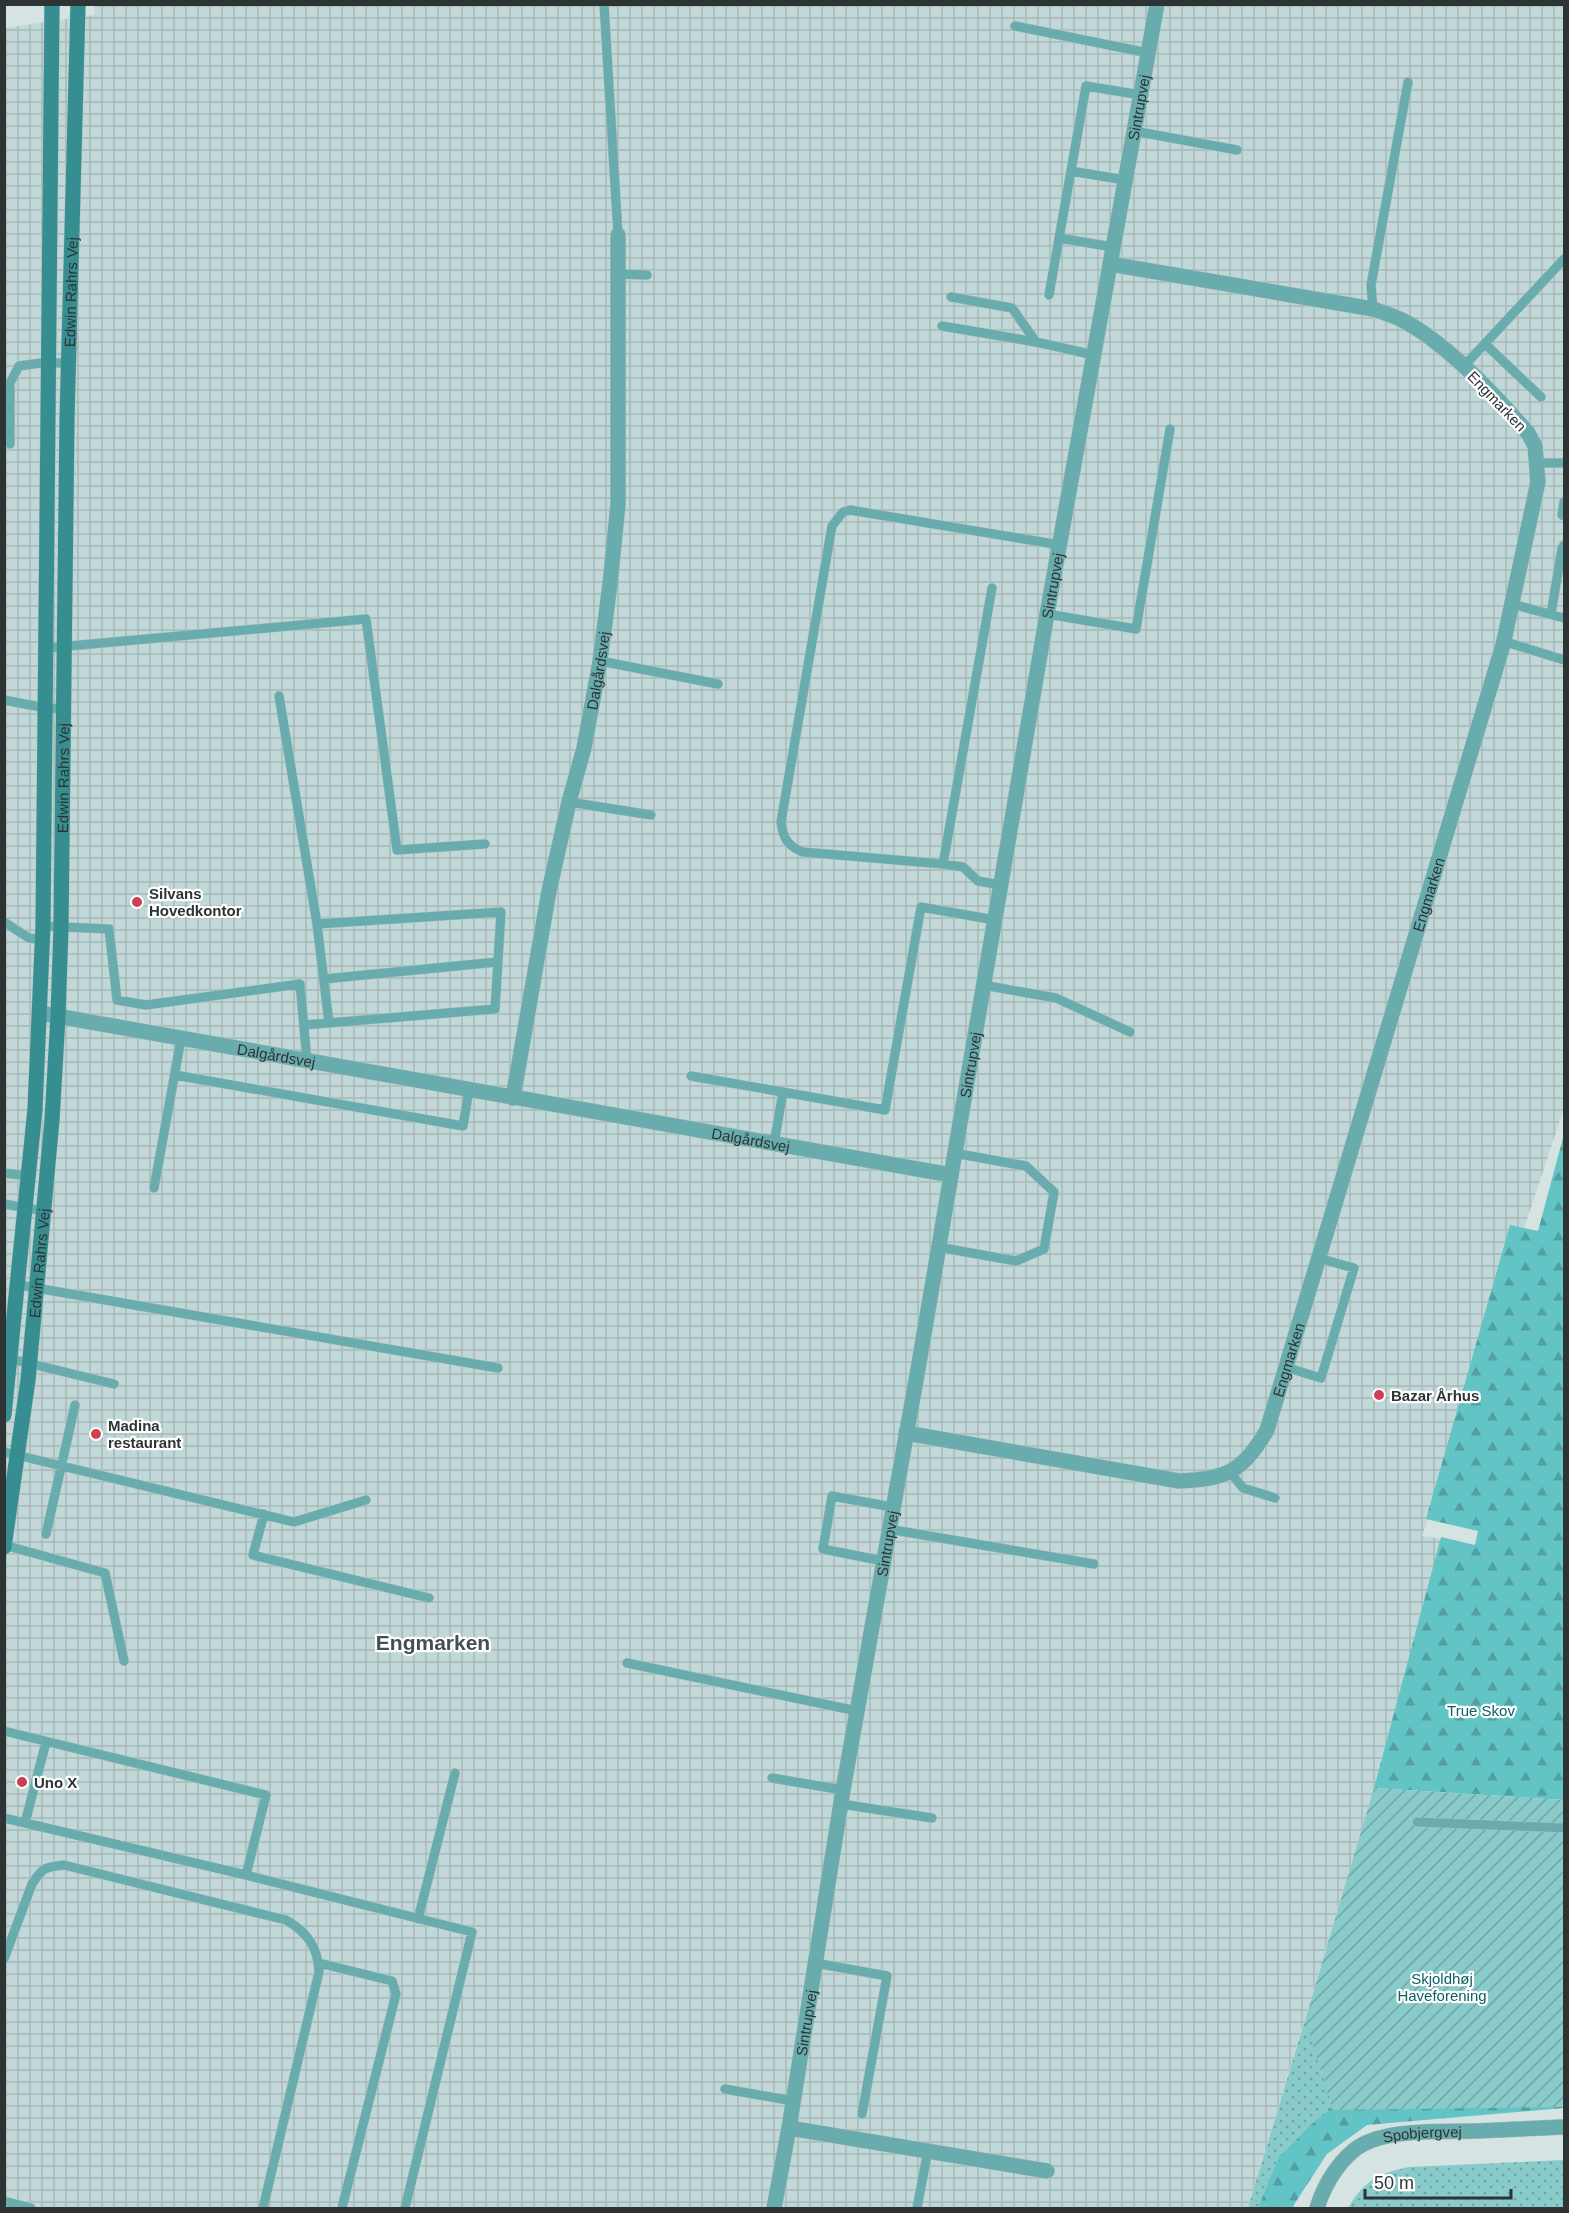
<svg xmlns="http://www.w3.org/2000/svg" width="1569" height="2213" viewBox="0 0 1569 2213" font-family="Arial,sans-serif">
	<defs>
		<pattern id="industrial-grid" width="8" height="8" patternUnits="userSpaceOnUse" patternTransform="scale(1.5)"><rect width="8" height="8" fill="#c2d8d8"/><path d="M0 4h8M4 0v8" fill="none" stroke="#a7baba"/></pattern>
		<pattern id="grass-dots" width="8" height="8" patternUnits="userSpaceOnUse" patternTransform="scale(1.5)"><rect width="8" height="8" fill="#89cacb"/><path d="M2 2h.1M6 6h.1" fill="none" stroke="#70a5a5" stroke-width="1.8" stroke-linecap="round"/></pattern>
		<pattern id="forest-firs" width="22" height="20" patternUnits="userSpaceOnUse" patternTransform="scale(1.5)"><rect width="22" height="20" fill="#63c4c5"/><path d="M5 1l3.5 6h-7zM16 11l3.5 6h-7z" fill="#52a0a1"/></pattern>
		<pattern id="garden-furrows" width="10" height="10" patternUnits="userSpaceOnUse" patternTransform="scale(1.5)"><rect width="10" height="10" fill="#89cacb"/><path d="M-1 1l2-2M0 10L10 0M9 11l2-2" fill="none" stroke="#70a5a5"/></pattern>
	</defs>
	<rect width="100%" height="100%" fill="#d6e3e3"/>
	<!-- industrial -->
	<path fill="url(#industrial-grid)" d="M 95,4 L 1564,5 L 1564,1108 L 1422,1536 L 1449,1540 L 1248,2208 L 5,2208 L 4,28 L 94,15 Z"/>
	<!-- grass -->
	<path fill="url(#grass-dots)" d="M 1305,2020 L 1329,2026 L 1387,2083 L 1278,2158 L 1258,2208 L 1248,2208 Z
		M 1564,2160 L 1564,2208 L 1348,2208 C 1364,2181 1378,2173 1409,2167 Z"/>
	<!-- forest -->
	<path fill="url(#forest-firs)" d="M 1564,1134 L 1564,1800 L 1374,1788 L 1441,1537 L 1475,1545 L 1478,1531 L 1426,1519 L 1510,1225 L 1538,1231 Z
		M 1564,2088 L 1564,2108 L 1367,2125 L 1327,2154 L 1295,2203 L 1293,2208 L 1258,2208 L 1278,2158 L 1314,2122 L 1348,2095 Z"/>
	<!-- garden -->
	<path fill="url(#garden-furrows)" d="M 1374,1788 L 1564,1800 L 1564,2107 L 1333,2110 L 1305,2020 Z"/>
	<g fill="none" stroke-linecap="round" stroke-linejoin="round">
		<!-- lane casing -->
		<g stroke="#b4c0c0" stroke-width="10">
			<path id="lane" d="M 604,4 L 618,235
				M 1015,26 L 1148,53
				M 1134,131 L 1237,150
				M 1071,171 L 1125,180
				M 1059,238 L 1113,247
				M 617,274 L 647,275
				M 1049,295 L 1086,86 L 1141,95
				M 951,297 L 1012,308 L 1036,342 L 1094,355
				M 1373,309 L 1371,285 L 1408,82
				M 942,326 L 1036,342
				M 1485,344 L 1541,397
				M 1463,367 L 1564,259
				M 10,444 L 10,383 L 19,366 L 41,363 L 68,363
				M 1538,463 L 1564,463
				M 1564,502 L 1562,515 L 1564,516
				M 1512,604 L 1564,618
				M 1047,614 L 1136,629 L 1170,429
				M 1551,614 L 1562,548 L 1564,545
				M 1503,641 L 1564,660
				M 47,648 L 366,619 L 397,850 L 485,844
				M 600,661 L 718,684
				M 279,696 L 317,924 L 329,1023
				M 4,700 L 46,708 L 64,709
				M 569,802 L 651,815
				M 943,864 L 992,588
				M 1001,885 L 978,881 L 963,867 L 943,864 L 803,852 C 788,846 783,839 781,822 L 832,526 L 843,512 L 850,510 L 1060,545
				M 4,922 L 29,938 L 43,940
				M 43,926 L 109,929 L 117,1000 L 146,1005 L 300,984 L 307,1061
				M 324,979 L 497,962
				M 983,985 L 1056,998 L 1130,1032
				M 304,1025 L 495,1009 L 501,912 L 317,924
				M 175,1075 L 463,1126 L 469,1090
				M 691,1076 L 885,1110 L 921,907 L 995,920
				M 774,1144 L 783,1092
				M 4,1173 L 29,1176
				M 154,1188 L 181,1039
				M 4,1204 L 44,1211
				M 938,1247 L 1016,1261 L 1044,1249 L 1054,1192 L 1026,1166 L 954,1153
				M 19,1285 L 498,1368
				M 11,1359 L 114,1384
				M 1285,1367 L 1321,1378 L 1354,1268 L 1318,1258
				M 4,1452 L 294,1522 L 366,1500
				M 1230,1472 L 1243,1488 L 1275,1498
				M 264,1514 L 253,1555 L 429,1598
				M 888,1529 L 1094,1564
				M 46,1534 L 75,1405
				M 4,1545 L 105,1573 L 124,1661
				M 883,1561 L 823,1549 L 832,1496 L 892,1507
				M 627,1663 L 857,1711
				M 4,1731 L 266,1795 L 246,1875
				M 772,1778 L 843,1790
				M 841,1804 L 932,1818
				M 4,1818 L 246,1875 L 472,1932 L 405,2208
				M 1417,1822 L 1564,1828
				M 25,1823 L 46,1742
				M 418,1919 L 455,1773
				M 4,1959 L 32,1884 C 42,1868 45,1867 64,1865 L 286,1920 C 307,1932 318,1947 319,1972 L 263,2208
				M 319,1963 L 392,1981 L 396,1994 L 342,2208
				M 815,1963 L 887,1976 L 862,2114
				M 725,2089 L 793,2101
				M 4,2201 L 31,2208
				M 917,2208 L 928,2150"/>
		</g>
		<!-- street casing -->
		<g stroke="#b4c0c0" stroke-width="16">
			<g id="street">
				<path id="s1" d="M 40,1013 L 951,1175"/>
				<path id="s2" d="M 513,1098 L 549,891 L 569,802 L 584,748 L 600,661 L 610,584 L 618,504 L 618,235"/>
				<path id="s3" d="M 906,1433 L 1179,1481 C 1226,1479 1243,1472 1267,1430 L 1503,645 L 1538,482 L 1535,446 L 1528,433 C 1496,396 1443,340 1400,319 C 1391,315 1382,312 1373,309 L 1110,264"/>
				<path d="M 789,2128 L 1047,2171"/>
				<path id="s4" d="M 774,2208 L 789,2128 L 843,1790 L 918,1369 L 1047,614 L 1157,4"/>
				<path id="s5" d="M 1317,2208 C 1323,2188 1336,2165 1353,2151 C 1380,2128 1439,2132 1473,2131 C 1504,2130 1534,2128 1564,2127"/>
			</g>
		</g>
		<!-- secondary casing -->
		<g stroke="#b4c0c0" stroke-width="16">
			<g id="secondary">
				<path d="M 4,1415 L 35,1109 L 43,926 L 52,4"/>
				<path id="s6" d="M 4,1547 L 28,1380 L 52,1120 L 58,1017 L 61,927 L 67,419 L 78,4"/>
			</g>
		</g>
		<!-- lane -->
		<use href="#lane" stroke="#69acad" stroke-width="9"/>
		<!-- street -->
		<use href="#street" stroke="#69acad" stroke-width="15"/>
		<!-- secondary -->
		<use href="#secondary" stroke="#378e90" stroke-width="15"/>
	</g>
	<!-- markers -->
	<g fill="#cf3f54" stroke="#fff" stroke-width="2">
		<circle cx="137" cy="902" r="6"/>
		<circle cx="1379" cy="1395" r="6"/>
		<circle cx="96" cy="1434" r="6"/>
		<circle cx="22" cy="1782" r="6"/>
	</g>
	<g text-anchor="middle" dominant-baseline="central" stroke-width="4.5" stroke-linejoin="round" paint-order="stroke">
		<!-- street labels -->
		<g font-size="15" fill="#2e3333" stroke="#fff">
			<text stroke="none"><textPath href="#s4" startOffset="2132">Sintrupvej</textPath></text>
			<text stroke="none"><textPath href="#s6" startOffset="1258">Edwin Rahrs Vej</textPath></text>
			<text transform="translate(1497 401) rotate(46)">Engmarken</text>
			<text stroke="none"><textPath href="#s4" startOffset="1646">Sintrupvej</textPath></text>
			<text stroke="none"><textPath href="#s2" startOffset="436">Dalgårdsvej</textPath></text>
			<text stroke="none"><textPath href="#s6" startOffset="772">Edwin Rahrs Vej</textPath></text>
			<text stroke="none"><textPath href="#s3" startOffset="945">Engmarken</textPath></text>
			<text stroke="none"><textPath href="#s1" startOffset="240">Dalgårdsvej</textPath></text>
			<text stroke="none"><textPath href="#s4" startOffset="1160">Sintrupvej</textPath></text>
			<text stroke="none"><textPath href="#s1" startOffset="722">Dalgårdsvej</textPath></text>
			<text stroke="none"><textPath href="#s6" startOffset="286">Edwin Rahrs Vej</textPath></text>
			<text stroke="none"><textPath href="#s3" startOffset="459">Engmarken</textPath></text>
			<text stroke="none"><textPath href="#s4" startOffset="674">Sintrupvej</textPath></text>
			<text stroke="none"><textPath href="#s4" startOffset="188">Sintrupvej</textPath></text>
			<text stroke="none"><textPath href="#s5" startOffset="141">Spobjergvej</textPath></text>
		</g>
		<!-- poi labels -->
		<g font-size="15" font-weight="bold" fill="#2e3333" stroke="#fff" text-anchor="start">
			<text x="149" y="893">Silvans<tspan x="149" dy="17">Hovedkontor</tspan></text>
			<text x="1391" y="1395">Bazar Århus</text>
			<text x="108" y="1425">Madina<tspan x="108" dy="17">restaurant</tspan></text>
			<text x="34" y="1782">Uno X</text>
		</g>
		<!-- park labels -->
		<g font-size="15" fill="#0c6162" stroke="#fff">
			<text x="1481" y="1710">True Skov</text>
			<text x="1442" y="1978">Skjoldhøj<tspan x="1442" dy="17">Haveforening</tspan></text>
		</g>
		<!-- district labels -->
		<g font-size="21" font-weight="bold" fill="#444f4f" stroke="#fff">
			<text x="433" y="1642">Engmarken</text>
		</g>
	</g>
	<!-- border -->
	<rect width="1569" height="2213" fill="none" stroke="#2e3333" stroke-width="12"/>
	<!-- scale -->
	<path d="M1365 2189v9h146v-9" fill="none" stroke="#2e3333" stroke-width="3"/>
	<text x="1374" y="2189" font-size="18" fill="#2e3333" stroke="#ffffff" stroke-width="4.5" paint-order="stroke">50 m</text>
</svg>
